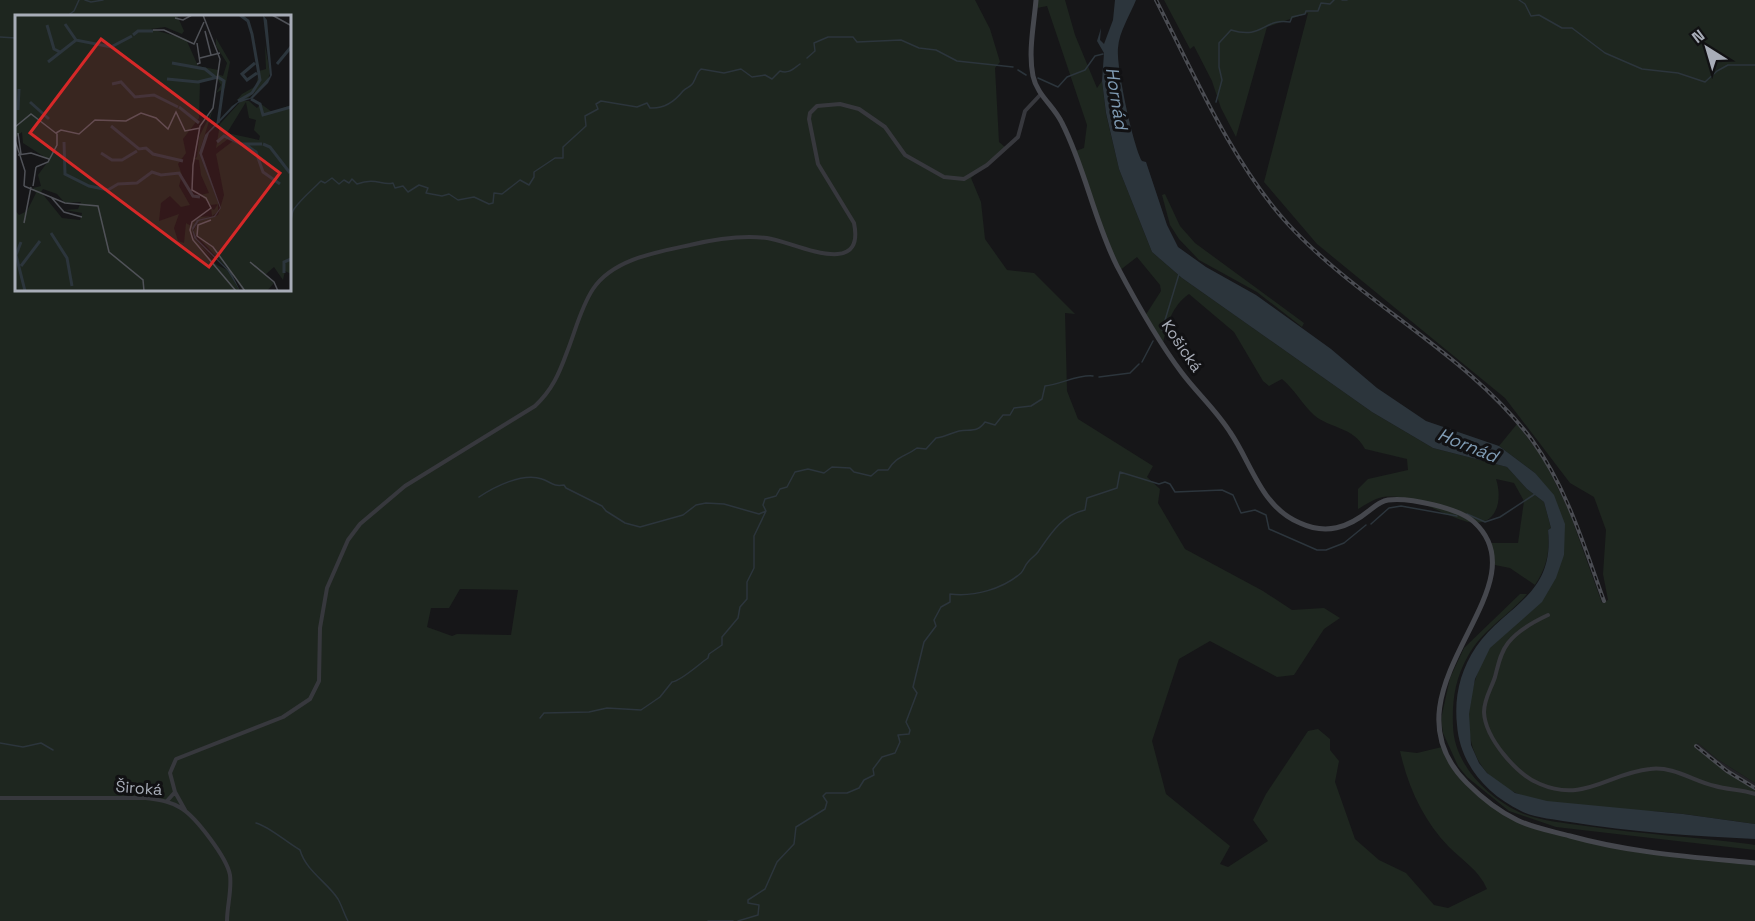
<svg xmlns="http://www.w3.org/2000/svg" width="1755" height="921" viewBox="0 0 1755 921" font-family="'Space Grotesk',sans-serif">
	<rect width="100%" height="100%" fill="#161618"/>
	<!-- built -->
	<path fill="#222225" d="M 1698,743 L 1717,759 L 1755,783 L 1755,789 L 1702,754 L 1695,747 Z"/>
	<!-- green -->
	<path fill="#1e261f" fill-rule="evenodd" d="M 0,0 L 975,0 L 990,29 L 1000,62 L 995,68 L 999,142 L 1006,148 L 971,178 L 981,202 L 985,239 L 1007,270 L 1034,273 L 1075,314 L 1065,313 L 1067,391 L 1078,419 L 1153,466 L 1147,477 L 1160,489 L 1158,503 L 1185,549 L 1263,591 L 1292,610 L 1324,608 L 1340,618 L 1324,629 L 1294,675 L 1277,677 L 1210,641 L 1179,659 L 1152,741 L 1166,794 L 1230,846 L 1220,864 L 1228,867 L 1268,841 L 1253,820 L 1266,794 L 1308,731 L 1318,729 L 1330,739 L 1330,750 L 1339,761 L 1335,782 L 1355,839 L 1379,860 L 1406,873 L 1434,905 L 1448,908 L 1487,889 C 1479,870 1463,861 1449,847 C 1423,820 1408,787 1400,751 L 1417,753 L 1442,747 C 1455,774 1474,789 1498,806 C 1505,811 1513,819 1521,822 C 1588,847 1683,856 1755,863 L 1755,921 L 0,921 ZM 16,16 L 290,16 L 290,290 L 16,290 ZM 460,589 L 518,590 L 511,635 L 457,634 L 452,636 L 427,627 L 431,608 L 449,608 Z
		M 1037,0 L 1065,0 L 1075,35 L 1097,88 L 1102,81 L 1106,114 L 1119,169 L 1152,252 L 1182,278 L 1372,412 L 1433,448 L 1507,467 L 1527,489 L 1544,502 L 1551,528 L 1548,530 C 1550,552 1547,567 1535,585 L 1510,568 L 1495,565 L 1488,543 L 1518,543 L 1524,501 L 1514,483 L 1496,479 C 1503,500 1497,528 1468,522 C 1440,515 1414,493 1383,497 C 1375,498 1365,505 1358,509 L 1358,489 L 1368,479 L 1408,470 L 1407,459 L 1365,449 C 1353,426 1330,429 1314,415 C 1302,404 1295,390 1282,379 L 1269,386 L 1263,381 L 1234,332 L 1189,294 C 1172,306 1167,324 1163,344 L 1145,316 L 1161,291 L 1160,285 L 1137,257 L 1119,271 L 1073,152 L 1084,148 L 1087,125 L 1047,6 L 1037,8 Z
		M 1164,0 L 1755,0 L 1755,783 L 1717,759 L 1698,743 L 1695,747 L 1725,771 L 1755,789 L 1755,824 C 1725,820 1695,815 1665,812 C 1619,809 1557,811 1516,793 C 1454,767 1462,696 1489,648 L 1564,555 L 1535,473 L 1499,446 L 1517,424 L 1543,458 L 1569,511 L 1602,603 L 1608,600 L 1603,574 L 1606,530 L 1594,497 L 1570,483 L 1505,398 L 1317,244 L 1264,182 L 1308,13 L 1267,27 L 1236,137 L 1221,108 L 1212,81 L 1194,46 L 1190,49 Z
		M 1165,194 L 1180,226 L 1195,243 L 1304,323 L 1302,327 L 1257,292 L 1199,260 L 1179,239 L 1170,225 L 1162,195 Z
		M 1520,594 L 1527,594 C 1508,616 1482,630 1468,656 C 1455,679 1452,700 1453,726 C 1454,764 1486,796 1519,812 C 1539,821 1564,823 1586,826 C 1640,834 1694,837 1749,844 L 1755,845 L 1755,850 L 1556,827 L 1509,811 L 1467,777 L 1458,766 L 1443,733 L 1441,719 L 1450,678 L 1464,648 Z"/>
	<!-- water -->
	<path fill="#2c353c" d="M 1115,0 L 1136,0 C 1130,15 1119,32 1118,48 C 1116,66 1133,145 1142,161 L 1146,162 L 1167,225 L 1178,247 L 1206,267 L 1256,295 L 1331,349 L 1377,388 L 1426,421 L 1499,446 L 1535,473 L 1554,495 L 1565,524 L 1564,555 L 1556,578 L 1542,602 L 1490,648 L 1475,679 L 1469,714 L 1471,745 L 1479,763 L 1487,773 L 1515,793 L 1547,801 L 1683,814 L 1755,824 L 1755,839 C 1693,836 1631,832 1570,822 C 1554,819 1535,818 1521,811 C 1486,794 1460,764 1457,725 C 1454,697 1460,671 1476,647 C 1506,604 1555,596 1548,530 L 1551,528 L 1544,502 L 1527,489 L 1507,467 L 1433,448 L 1372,412 L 1182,278 L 1152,252 L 1119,169 L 1106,113 L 1102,81 L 1104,53 L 1097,41 L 1101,28 L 1100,40 L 1104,44 L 1113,20 Z"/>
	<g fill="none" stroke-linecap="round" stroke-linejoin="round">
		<!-- stream -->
		<path stroke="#2c353c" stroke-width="1.5" d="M 85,0 L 91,2 L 103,0
			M 1342,0 L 1347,0
			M 1519,0 L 1525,4 L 1531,16 L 1539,15 L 1562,28 L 1572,28 L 1605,53 L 1642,69 L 1678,73 L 1705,82 L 1717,71 L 1728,65 L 1755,65
			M 67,16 L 74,11 L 79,0
			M 0,37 L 16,38
			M 807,58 L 815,51 L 814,43 L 828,37 L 853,37 L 857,42 L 901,40 L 919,48 L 936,50 L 957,61 L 1013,67
			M 1018,70 L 1026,75
			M 1038,78 L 1058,87 L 1067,77 L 1085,70 L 1095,56 L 1103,54
			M 1216,102 L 1222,80 L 1219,67 L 1219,43 L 1231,30 C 1263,40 1263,18 1290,22 L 1292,17 L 1305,14 L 1306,11 L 1318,11 L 1321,3 L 1330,4 L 1334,0
			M 290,222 C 293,217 291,213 294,209 C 302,198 311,191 321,181 L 325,183 L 332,178 L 339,184 L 344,180 L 349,183 L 352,179 L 357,184 C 376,177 382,186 393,183 L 395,188 L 403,186 L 408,192 L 419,185 L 428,188 L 426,193 L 442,196 L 449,194 L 458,200 L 474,197 L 489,204 L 493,203 L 494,193 L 502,194 L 520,180 L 529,185 L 534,177 L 534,172 L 555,158 L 563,158 L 563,147 L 586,126 L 585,116 L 598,109 L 596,104 L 601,101 L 637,107 L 647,103 L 650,108 C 664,109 675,101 683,91 C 687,87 692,87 694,81 C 697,76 696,73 701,69 L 724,73 L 741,69 L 752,77 L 765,75 L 772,79 L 780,71 C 789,74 793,69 800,64
			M 1162,330 L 1179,274
			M 1142,362 L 1153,341
			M 1099,377 L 1130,373 L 1139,364
			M 479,497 C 494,487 523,472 542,479 C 551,482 553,487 564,485 L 566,488 L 602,506 L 606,511 L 625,523 L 640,527 L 683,515 L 696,505 L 706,503 L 724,504 L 759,514 L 766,511 L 763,505 L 765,499 L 776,496 L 780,489 L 787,487 L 795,472 L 808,469 L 824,473 L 832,467 L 850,468 L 854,472 L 871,476 L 878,470 L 888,470 C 896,456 905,457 917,448 L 926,449 L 936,438 C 945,437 951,433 959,431 C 971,429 977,433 985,422 L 995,425 L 1003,415 L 1010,415 L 1014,408 L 1031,406 L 1042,399 L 1045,386 C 1061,384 1080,374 1093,376
			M 1467,514 L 1485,522 L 1500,517 L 1535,494
			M 1371,524 L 1389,508 L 1401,506 L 1457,516
			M 540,718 L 544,713 L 589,712 L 607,708 L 641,710 L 660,697 L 672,682 C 681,681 699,664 708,658 L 709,654 L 722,645 L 722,637 L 738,618 L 740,607 L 747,599 L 747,582 L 754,568 L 754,536 L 766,511
			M 0,743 L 23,747 L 41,743 L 53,750
			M 256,823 C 270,827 286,842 300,850 C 306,871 327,882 338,899 C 342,906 344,914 348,921
			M 708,921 L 733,921
			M 738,921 L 758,915 L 759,905 L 748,903 L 748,900 L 765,889 L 777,862 L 794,844 L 796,827 L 825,809 L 827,802 L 823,796 L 826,793 L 847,793 L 859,788 L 864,780 L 874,775 L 873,769 L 882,757 L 895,753 L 900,742 L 898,735 L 909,734 L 910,730 L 906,722 L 917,693 L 913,687 L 924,642 L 936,626 L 934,620 L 941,607 L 950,602 L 950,594 C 974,597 1003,589 1021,573 C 1024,570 1025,565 1028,562 C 1031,558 1035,556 1038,552 C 1051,533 1062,515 1085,510 L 1087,498 L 1117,488 L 1120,472 L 1159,484 L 1165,482 L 1170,484 L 1175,492 L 1222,490 L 1233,495 L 1241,513 L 1255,510 L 1266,515 L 1269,529 L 1317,550 L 1326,550 L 1344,543 L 1366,525"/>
		<!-- street -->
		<path stroke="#37383d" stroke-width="4" d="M 1548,615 C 1533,622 1518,630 1508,643 C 1500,653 1498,666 1495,677 C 1491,689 1484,699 1484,712 C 1485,738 1517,775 1540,784 C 1584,803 1609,773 1650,769 C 1674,766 1693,781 1715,786 C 1728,790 1742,789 1755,794
			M 175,792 L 185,810
			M 0,798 L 146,798 C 159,800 170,801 181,808 C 196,817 227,858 230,875 C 232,890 227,906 227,921
			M 167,801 L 175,792 L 170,773 L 176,759 L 283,717 L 310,699 L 319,681 L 320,628 L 327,588 L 348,540 L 360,524 L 405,486 L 535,406 C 552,390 559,374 567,352 C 575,332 581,307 593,289 C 613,259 657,252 690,245 C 715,239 742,235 767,238 C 792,241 866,281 854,223 L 818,164 L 809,119 L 810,113 L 817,106 L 840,104 L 859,109 L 885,127 L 905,155 L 944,177 L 964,179 L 987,165 L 1018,137 L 1025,111 L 1041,94"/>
		<!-- secondary -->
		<path stroke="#45474d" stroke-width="5" d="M 1036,0 C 1034,24 1028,52 1033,76 C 1037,95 1054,106 1062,123 C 1085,168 1094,220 1117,266 C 1136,302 1157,340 1182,373 C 1197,393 1216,410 1230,432 C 1252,464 1261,507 1300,523 C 1326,535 1348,528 1370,510 C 1375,506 1381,501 1388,500 C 1408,497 1459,508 1474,522 C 1547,589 1374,690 1467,783 C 1481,797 1498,811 1517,820 C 1533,828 1552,831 1570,836 C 1631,853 1692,857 1755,863"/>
		<!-- rail casing -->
		<g stroke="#4a4c52" stroke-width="4">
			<path id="rail" d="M 1156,0 C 1194,74 1231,161 1287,223 C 1360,303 1466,352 1532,440 C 1567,488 1584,546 1604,601
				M 1696,746 L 1727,771 L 1755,788"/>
		</g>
		<!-- rail -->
		<use href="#rail" stroke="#111113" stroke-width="1.5" stroke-dasharray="4.5" stroke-linecap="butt"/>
	</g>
	<g text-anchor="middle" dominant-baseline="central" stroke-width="6" stroke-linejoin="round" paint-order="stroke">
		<!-- street labels -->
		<g font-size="16" fill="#a8adb8" stroke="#111113">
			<text transform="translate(1182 346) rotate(56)">Košická</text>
			<text transform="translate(139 788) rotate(4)">Široká</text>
		</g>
		<!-- water labels -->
		<g font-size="18" font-style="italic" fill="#7f9bb3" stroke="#111113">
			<text transform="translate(1117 98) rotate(81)">Hornád</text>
			<text transform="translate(1468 445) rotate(22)">Hornád</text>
		</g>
	</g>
	<!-- overview -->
	<g transform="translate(15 15)">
		<rect width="276" height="276" fill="#161618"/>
		<path d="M 0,0 L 162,0 L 169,16 L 167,19 L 150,12 L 136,14 L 171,24 L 183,51 L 203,55 L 202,59 L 208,61 L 212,48 L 201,31 L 201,23 L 215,47 L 210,73 L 201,78 L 206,70 L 202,63 L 185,67 L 184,103 L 168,124 L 171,138 L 163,149 L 167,160 L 164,171 L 175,190 L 166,192 L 155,181 L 146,188 L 144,206 L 164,199 L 159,213 L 163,226 L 169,228 L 171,208 L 176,211 L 179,206 L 185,202 L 196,201 L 180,207 L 177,221 L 202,248 L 182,229 L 192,240 L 202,250 L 212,255 L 225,276 L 0,276 L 0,195 L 4,200 L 12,196 L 21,178 L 18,173 L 26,171 L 23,160 L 34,145 L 8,128 L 7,117 L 0,123 ZM 28,174 L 42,179 L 50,188 L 66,187 L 63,194 L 50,195 L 67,198 L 65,205 L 47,203 L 26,177 ZM 250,30 L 255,58 L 252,67 L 232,84 L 222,85 L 206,104 L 227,79 L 241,71 L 244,56 L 251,54 ZM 226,86 L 234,86 L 242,93 L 246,89 L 257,97 L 276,90 L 276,259 L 270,256 L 268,265 L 259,252 L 250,260 L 259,268 L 252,276 L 228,276 L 216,257 L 178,217 L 184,206 L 203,200 L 209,180 L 201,139 L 218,126 L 213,124 L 201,133 L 205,109 ZM 231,87 L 234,103 L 241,105 L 239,115 L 245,121 L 244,125 L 212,118 ZM 198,94 L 184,138 L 203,187 L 203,197 L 197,201 L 196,193 L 199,195 L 203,189 L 196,190 L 185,180 L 194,178 L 186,160 L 184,145 L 178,144 L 182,142 L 184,122 Z" fill="#1e261f" fill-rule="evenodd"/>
		<path d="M 248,0 L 252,5 L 257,60 L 253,68 L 238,83 L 223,88 L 194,118 L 187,139 L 206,193 L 200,202 L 184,206 L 178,215 L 182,224 L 216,257 L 225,276 L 212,255 L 179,223 L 177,213 L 182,205 L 199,201 L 205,193 L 184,138 L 190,120 L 217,91 L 227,84 L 235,83 L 255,61 Z" fill="#2c353c"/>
		<path fill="none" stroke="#2c353c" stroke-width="3" d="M 50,9 L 61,25M 32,10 L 39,34 L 45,37M 118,20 L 123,16 L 138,16M 33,47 L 61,25 L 96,32 L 117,21M 157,48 L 190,54 L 200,62M 240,48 L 227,59 L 232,65 L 242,58M 262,49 L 276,32M 152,64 L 183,67 L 203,62 L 209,66 L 203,108M 97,69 L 106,67 L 120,82 L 139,80 L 163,92M 236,84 L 245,89 L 248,100 L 276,92M 223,86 L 237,78 L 245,65 L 237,19 L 233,6 L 225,0M 15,87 L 34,104M 164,92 L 184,108M 3,95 L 4,74M 96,111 L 124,134 L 131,133 L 138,139 L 168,146M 49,127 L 50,159 L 74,171 L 93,175 L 103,169 L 122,168 L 137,157 L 146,160 L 164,158 L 178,181 L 185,182M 202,127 L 209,121 L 226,129 L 247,129M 230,129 L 241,137 L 248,157 L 265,169M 248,129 L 255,132 L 275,158M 86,138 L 97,145 L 107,145 L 122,136M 36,218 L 52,243 L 57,271M 6,227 L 1,240 L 10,276M 6,251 L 25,226M 269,258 L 269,247 L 276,244"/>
		<path fill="none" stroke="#505258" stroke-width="1.5" d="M 188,0 L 205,44 L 198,93 L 185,111 L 178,150 L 177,175 L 191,183 L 196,193 L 177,207 L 175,215 L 178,225 L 221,276M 257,0 L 275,10M 160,3 L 168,5 L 177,0M 138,15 L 149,15 L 179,29 L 189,7M 190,16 L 196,40M 185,43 L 205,38M 182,49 L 185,48 L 182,28M 0,112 L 16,99 L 42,119 L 42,130 L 33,147 L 21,152M 3,118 L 6,139M 41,118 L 46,115 L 64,119 L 80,105 L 111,106 L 126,98 L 141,103 L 153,114 L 161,97 L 170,116 L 185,113M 0,125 L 10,156 L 9,171M 3,140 L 16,138 L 34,144M 9,171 L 50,188 L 83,191 L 94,237 L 128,265 L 129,276M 18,171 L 21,152M 36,182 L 49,197 L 67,202M 196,205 L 183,210 L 182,221 L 198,232 L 230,276M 9,208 L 16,172M 235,247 L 259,267 L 263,276"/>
		<path fill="#d62828" fill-opacity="0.15" stroke="#d62828" stroke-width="3" d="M 86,24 L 265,158 L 194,252 L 15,118 Z"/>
		<rect width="276" height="276" fill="none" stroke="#a8adb8" stroke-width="3"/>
	</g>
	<!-- north arrow -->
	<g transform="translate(1707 48) rotate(323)" stroke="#111113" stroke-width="4.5" paint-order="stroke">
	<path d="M0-4.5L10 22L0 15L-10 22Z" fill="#a8adb8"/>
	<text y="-9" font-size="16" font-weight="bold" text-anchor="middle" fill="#a8adb8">N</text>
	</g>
</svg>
